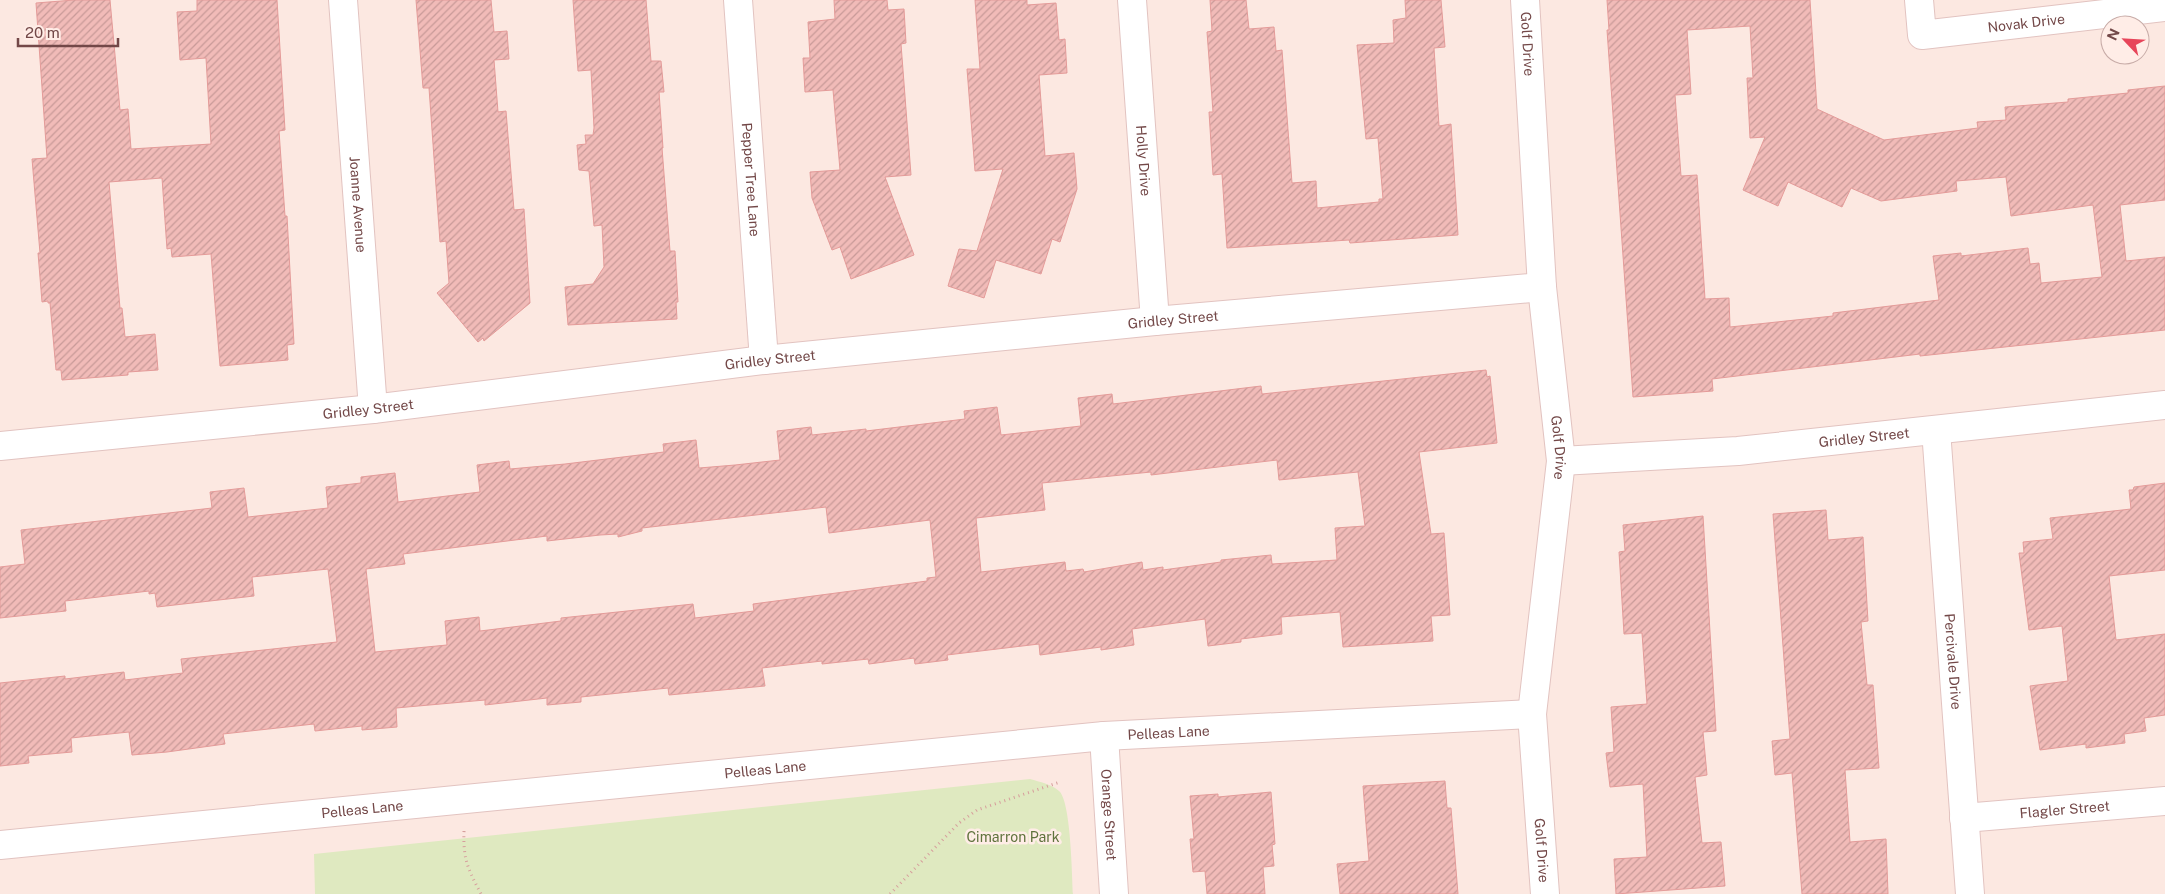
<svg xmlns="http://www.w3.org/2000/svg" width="2165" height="894" viewBox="0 0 2165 894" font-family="'Public Sans',sans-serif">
	<defs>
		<pattern id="building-hatch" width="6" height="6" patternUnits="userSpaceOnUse" patternTransform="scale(1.25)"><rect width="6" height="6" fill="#f1bbb8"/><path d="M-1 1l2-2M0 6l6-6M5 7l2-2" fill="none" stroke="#c89a98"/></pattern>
	</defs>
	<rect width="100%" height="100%" fill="#fce8e1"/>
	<!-- park -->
	<path fill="#dfe9c0" d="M 1030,779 C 1040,782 1051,784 1059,791 C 1071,801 1072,875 1073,894 L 315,894 L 314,854 Z"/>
	<!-- building -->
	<path fill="url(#building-hatch)" stroke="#e49b99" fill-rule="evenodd" d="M 74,0 L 110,0 L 120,110 L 128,109 L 131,149 L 211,144 L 206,58 L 180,60 L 177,12 L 197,11 L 197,0 L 277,0 L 285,130 L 279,131 L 285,216 L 287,216 L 294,344 L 287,345 L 288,360 L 220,366 L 211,254 L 172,257 L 171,248 L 167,249 L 162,178 L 109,182 L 120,308 L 122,308 L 125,337 L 155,334 L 158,370 L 128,372 L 128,375 L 62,380 L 61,370 L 56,370 L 50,303 L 48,303 L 48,301 L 42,302 L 38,253 L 40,253 L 32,159 L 47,158 L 36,3 Z
		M 416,0 L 491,0 L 494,32 L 507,31 L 509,59 L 494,60 L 498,112 L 506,111 L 514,210 L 524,209 L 530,303 L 484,341 L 483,338 L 478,342 L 437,293 L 449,283 L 446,241 L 440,242 L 429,88 L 423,88 Z
		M 573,0 L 646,0 L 651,61 L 661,61 L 664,92 L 659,92 L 663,148 L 662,148 L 670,251 L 675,251 L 678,302 L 676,302 L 677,319 L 568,325 L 565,287 L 593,284 L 604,267 L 602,225 L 594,226 L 589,171 L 579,170 L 577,145 L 586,144 L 585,135 L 593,135 L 594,128 L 591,70 L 578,71 Z
		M 834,0 L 887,0 L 888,10 L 904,9 L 906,43 L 901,44 L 911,175 L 885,177 L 914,255 L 851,279 L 840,247 L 832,250 L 812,198 L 810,172 L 840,170 L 833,90 L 805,92 L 803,58 L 810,58 L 808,22 L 835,19 Z
		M 975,0 L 1027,0 L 1027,5 L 1056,3 L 1059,40 L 1065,39 L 1067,73 L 1039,75 L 1045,156 L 1074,153 L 1077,189 L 1060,242 L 1052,239 L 1041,274 L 996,260 L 984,298 L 948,286 L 959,249 L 977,251 L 1003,169 L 975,171 L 967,69 L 980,69 Z
		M 1210,0 L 1246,0 L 1249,29 L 1274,27 L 1276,51 L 1282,50 L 1292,183 L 1316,181 L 1317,208 L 1379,202 L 1379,199 L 1383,199 L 1378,138 L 1366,139 L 1357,45 L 1394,43 L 1393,20 L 1406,18 L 1405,0 L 1441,0 L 1445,47 L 1434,48 L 1439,126 L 1451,124 L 1458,235 L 1350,243 L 1349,240 L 1227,248 L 1222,174 L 1213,175 L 1209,112 L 1213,112 L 1207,32 L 1212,31 Z
		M 1607,0 L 1810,0 L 1817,109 L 1884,140 L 1978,128 L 1977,122 L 2006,120 L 2005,107 L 2068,102 L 2068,99 L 2128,93 L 2128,90 L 2165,86 L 2165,200 L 2120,205 L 2126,261 L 2165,257 L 2165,330 L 1920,356 L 1920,354 L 1712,379 L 1713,391 L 1633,397 L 1607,30 L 1609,30 ZM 1750,26 L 1753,78 L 1747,78 L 1750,138 L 1765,137 L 1743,190 L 1778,206 L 1788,182 L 1842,207 L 1851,188 L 1881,201 L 1957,191 L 1956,181 L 2006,177 L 2011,216 L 2093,205 L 2102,277 L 2041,283 L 2039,263 L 2030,264 L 2028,248 L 1961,256 L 1961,253 L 1933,256 L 1939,300 L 1833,313 L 1833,316 L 1730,327 L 1729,298 L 1705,299 L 1697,175 L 1681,176 L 1675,95 L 1691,94 L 1687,30 Z
		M 1486,370 L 1487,377 L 1490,376 L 1497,443 L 1419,452 L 1431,534 L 1444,533 L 1450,615 L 1431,616 L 1433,641 L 1343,647 L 1340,612 L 1281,617 L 1282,634 L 1241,639 L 1241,642 L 1208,646 L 1205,619 L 1132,629 L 1134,645 L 1101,650 L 1101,647 L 1040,655 L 1039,644 L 947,655 L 948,660 L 915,664 L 914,658 L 869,664 L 868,659 L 822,664 L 822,661 L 762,668 L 765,686 L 669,695 L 668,688 L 581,697 L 581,702 L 547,705 L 547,698 L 485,705 L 485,700 L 396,708 L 397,727 L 362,730 L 362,726 L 315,731 L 314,724 L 223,734 L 225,744 L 167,752 L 132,755 L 129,732 L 71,738 L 72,752 L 28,756 L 29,763 L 0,766 L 0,683 L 65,676 L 65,679 L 124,672 L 125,680 L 183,673 L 181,659 L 337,642 L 328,569 L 252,577 L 254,596 L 157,607 L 155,593 L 149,594 L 149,591 L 65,601 L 66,611 L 0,618 L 0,567 L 25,564 L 21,530 L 212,508 L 210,492 L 244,488 L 248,517 L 328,508 L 326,487 L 361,483 L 361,477 L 395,473 L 398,502 L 480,492 L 477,465 L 509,461 L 510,469 L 565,464 L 664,452 L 663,444 L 696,440 L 699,468 L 735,465 L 780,460 L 777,431 L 811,427 L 812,435 L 866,429 L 866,431 L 965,419 L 964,411 L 997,407 L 1001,435 L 1081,426 L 1078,398 L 1112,394 L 1113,404 L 1261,386 L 1262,394 ZM 1277,460 L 1279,480 L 1358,472 L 1365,526 L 1335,528 L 1337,560 L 1272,564 L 1271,555 L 1221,560 L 1221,562 L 1163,570 L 1163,567 L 1143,570 L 1142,562 L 1084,572 L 1083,569 L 1066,571 L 1065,562 L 981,572 L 976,518 L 1045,510 L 1042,483 L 1151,472 L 1151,475 ZM 826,507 L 829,533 L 930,520 L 936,577 L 927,578 L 927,581 L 753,604 L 754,611 L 695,618 L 693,604 L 561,618 L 561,621 L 480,631 L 479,617 L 445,621 L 447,645 L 375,652 L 366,569 L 405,564 L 403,554 L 547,536 L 547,541 L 600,535 L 618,534 L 618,537 L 642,531 L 642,528 Z
		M 2165,483 L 2165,570 L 2109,576 L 2116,640 L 2165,634 L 2165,715 L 2144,718 L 2146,731 L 2124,734 L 2125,743 L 2086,748 L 2086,744 L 2040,750 L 2030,686 L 2068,681 L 2062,626 L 2029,630 L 2019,553 L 2024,553 L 2023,542 L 2053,539 L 2050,518 L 2131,509 L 2129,490 L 2133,490 L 2134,487 Z
		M 1826,510 L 1828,540 L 1863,537 L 1868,621 L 1861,622 L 1867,685 L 1873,685 L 1879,768 L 1845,770 L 1850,842 L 1886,839 L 1888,894 L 1802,894 L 1792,773 L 1775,775 L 1772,741 L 1790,739 L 1773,514 Z
		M 1703,516 L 1716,731 L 1703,732 L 1707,775 L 1695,777 L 1702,843 L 1721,842 L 1725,886 L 1616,894 L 1614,859 L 1647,857 L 1643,784 L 1610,787 L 1606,753 L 1614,752 L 1611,707 L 1647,704 L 1642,633 L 1624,634 L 1619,552 L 1625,551 L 1623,525 Z
		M 1445,781 L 1447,808 L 1451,808 L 1458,894 L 1340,894 L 1337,864 L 1369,861 L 1363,786 Z
		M 1271,792 L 1275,844 L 1272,845 L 1274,866 L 1263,867 L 1265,894 L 1207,894 L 1205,871 L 1193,872 L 1190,839 L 1194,839 L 1190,796 L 1218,794 L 1218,797 Z"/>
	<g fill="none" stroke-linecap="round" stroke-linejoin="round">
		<!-- minor casing -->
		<g stroke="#e2c3c0" stroke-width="30">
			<g id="minor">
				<path id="s1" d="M 343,0 L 373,409"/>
				<path id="s2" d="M 738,0 L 764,360"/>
				<path id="s3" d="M 1132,0 L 1155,321"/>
				<path id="s4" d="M 1525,0 L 1542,287 L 1561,461 L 1532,714 L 1545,894"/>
				<path id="s5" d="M 1919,0 L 1922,35 L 2165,7"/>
				<path id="s6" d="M 1936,430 L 1970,894"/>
				<path id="s7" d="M 0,446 L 373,409 L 764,360 L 1155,321 L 1542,287"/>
				<path id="s8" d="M 1561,461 L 1738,451 L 2165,405"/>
				<path id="s9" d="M 1104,736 L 1114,894"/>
				<path id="s10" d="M 1964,818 L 2165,801"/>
				<path id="s11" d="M 0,845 L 1104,736 L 1532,714"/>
			</g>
		</g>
		<!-- path -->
		<path stroke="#d69e9c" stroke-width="3" stroke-dasharray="1 4" stroke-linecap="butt" d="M 464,831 C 463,860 468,869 481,894
			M 890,894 L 959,823 L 977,810 L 1060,782"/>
		<!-- minor -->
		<use href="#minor" stroke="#fff" stroke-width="28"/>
	</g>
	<g text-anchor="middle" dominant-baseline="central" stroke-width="5" stroke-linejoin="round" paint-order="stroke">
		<!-- street labels -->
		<g font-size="14" fill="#734848" stroke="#ffede7">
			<text stroke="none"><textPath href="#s5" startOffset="140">Novak Drive</textPath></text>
			<text stroke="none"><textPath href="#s4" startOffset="44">Golf Drive</textPath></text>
			<text stroke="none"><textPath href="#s3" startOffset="161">Holly Drive</textPath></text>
			<text stroke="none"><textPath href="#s2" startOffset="180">Pepper Tree Lane</textPath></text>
			<text stroke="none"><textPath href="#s1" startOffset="205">Joanne Avenue</textPath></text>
			<text stroke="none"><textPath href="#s7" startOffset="1180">Gridley Street</textPath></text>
			<text stroke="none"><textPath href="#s7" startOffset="775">Gridley Street</textPath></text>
			<text stroke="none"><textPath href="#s7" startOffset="370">Gridley Street</textPath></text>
			<text stroke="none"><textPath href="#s8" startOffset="304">Gridley Street</textPath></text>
			<text stroke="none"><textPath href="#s4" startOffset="449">Golf Drive</textPath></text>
			<text stroke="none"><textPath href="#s6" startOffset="232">Percivale Drive</textPath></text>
			<text stroke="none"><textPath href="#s11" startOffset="1174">Pelleas Lane</textPath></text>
			<text stroke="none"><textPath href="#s11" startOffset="769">Pelleas Lane</textPath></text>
			<text stroke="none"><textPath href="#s11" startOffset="364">Pelleas Lane</textPath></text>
			<text stroke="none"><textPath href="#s10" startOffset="101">Flagler Street</textPath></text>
			<text stroke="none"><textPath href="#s9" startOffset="79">Orange Street</textPath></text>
			<text stroke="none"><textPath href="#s4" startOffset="854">Golf Drive</textPath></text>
		</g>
		<!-- park labels -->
		<g font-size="14" fill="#60733d" stroke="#ffede7">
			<text x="1013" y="837">Cimarron Park</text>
		</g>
	</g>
	<!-- north arrow -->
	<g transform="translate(2125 40) rotate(295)"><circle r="24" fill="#ffede7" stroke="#c7aba7"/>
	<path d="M0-4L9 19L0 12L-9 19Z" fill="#e7455a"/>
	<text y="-8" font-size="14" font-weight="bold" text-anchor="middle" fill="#734848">N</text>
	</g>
	<!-- scale -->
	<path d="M18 38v8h100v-8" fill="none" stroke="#734848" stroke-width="2.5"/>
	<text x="25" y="38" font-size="15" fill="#734848" stroke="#ffede7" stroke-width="4" paint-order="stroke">20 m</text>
</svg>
